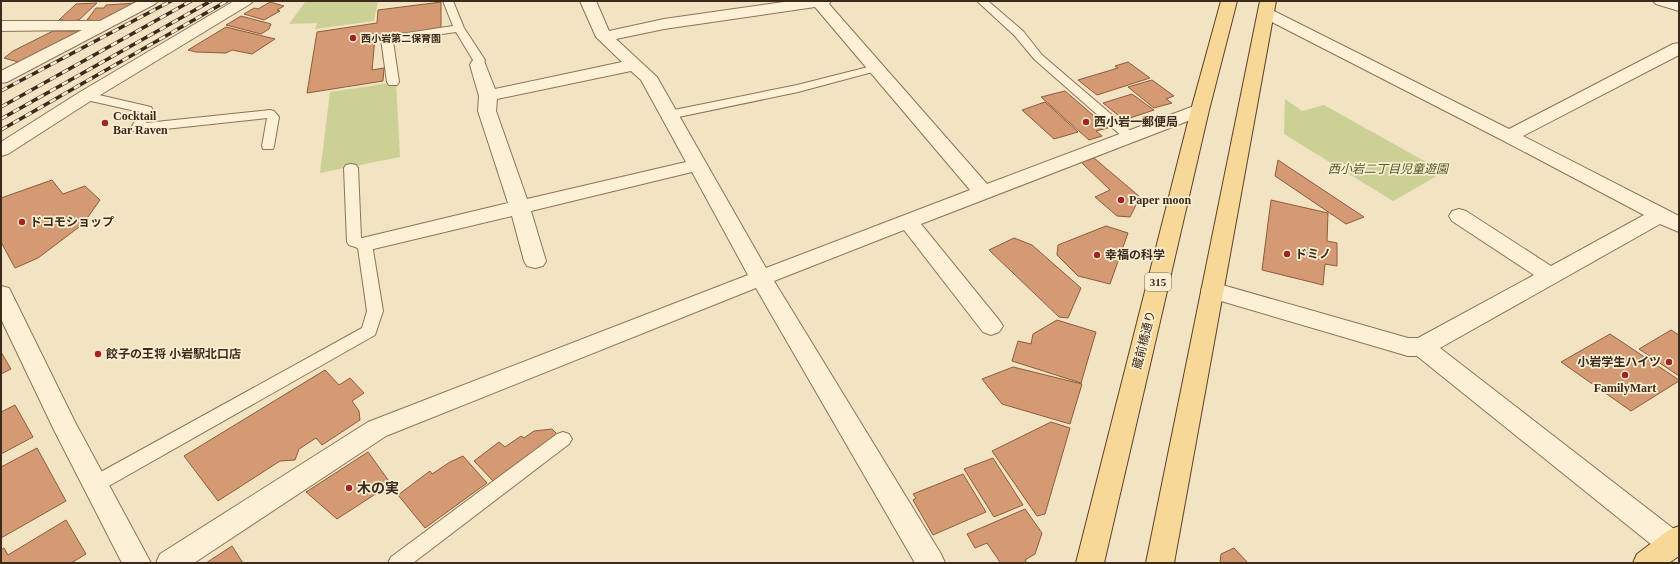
<svg xmlns="http://www.w3.org/2000/svg" width="1680" height="564" viewBox="0 0 1680 564" font-family="'Times New Roman','Noto Sans JP',serif">
	<rect width="100%" height="100%" fill="#f2e3c2"/>
	<!-- green -->
	<path fill="#cbd195" d="M 306,1 L 378,1 L 374,21 L 315,29 L 317,23 L 289,24 Z
		M 396,82 L 400,157 L 320,173 L 330,92 Z
		M 1285,99 L 1302,111 L 1324,105 L 1444,172 L 1393,201 L 1284,134 Z"/>
	<!-- building -->
	<path fill="#d39a74" stroke="#8f5b3b" d="M 270,2 L 284,6 L 277,10 L 280,11 L 264,20 L 244,14 L 254,8 L 258,9 Z
		M 441,2 L 441,29 L 375,38 L 372,70 L 384,68 L 383,81 L 307,93 L 317,32 L 377,23 L 378,10 Z
		M 97,3 L 79,20 L 61,22 L 63,20 L 59,20 L 76,4 Z
		M 136,3 L 102,21 L 87,20 L 96,8 L 104,8 L 106,5 Z
		M 241,16 L 271,24 L 269,29 L 261,34 L 226,25 Z
		M 226,27 L 275,39 L 252,54 L 232,50 L 226,53 L 196,52 L 188,50 Z
		M 53,31 L 78,31 L 77,34 L 22,63 L 4,58 L 13,51 Z
		M 1128,62 L 1150,78 L 1097,95 L 1078,80 L 1118,68 L 1115,66 Z
		M 1152,80 L 1174,96 L 1166,99 L 1172,103 L 1154,108 L 1128,87 Z
		M 1065,91 L 1108,128 L 1096,131 L 1102,136 L 1089,140 L 1041,97 Z
		M 1132,94 L 1154,110 L 1124,120 L 1103,103 Z
		M 1045,102 L 1078,132 L 1054,139 L 1022,110 Z
		M 1094,158 L 1140,197 L 1130,217 L 1117,216 L 1095,197 L 1110,190 L 1081,162 Z
		M 1278,160 L 1364,217 L 1346,224 L 1275,176 Z
		M 52,180 L 63,194 L 85,186 L 100,200 L 83,224 L 38,258 L 15,268 L 1,242 L 1,198 Z
		M 1271,200 L 1328,213 L 1327,241 L 1337,243 L 1337,266 L 1325,264 L 1323,285 L 1262,270 Z
		M 1106,226 L 1128,233 L 1110,284 L 1078,276 L 1057,255 L 1058,245 Z
		M 1014,238 L 1032,245 L 1081,288 L 1068,318 L 1059,317 L 989,250 Z
		M 1057,320 L 1096,332 L 1081,383 L 1012,361 L 1018,341 L 1031,344 L 1033,334 Z
		M 1671,330 L 1679,335 L 1679,376 L 1639,349 Z
		M 1610,334 L 1679,380 L 1679,381 L 1631,411 L 1561,362 Z
		M 1,352 L 11,369 L 1,374 Z
		M 1013,367 L 1082,384 L 1070,424 L 1002,404 L 982,379 Z
		M 325,370 L 339,385 L 350,378 L 364,393 L 352,401 L 359,411 L 360,420 L 322,445 L 316,438 L 299,449 L 295,460 L 280,461 L 218,501 L 184,456 Z
		M 15,405 L 33,437 L 1,454 L 1,412 Z
		M 1051,422 L 1070,428 L 1045,514 L 1037,516 L 992,451 Z
		M 552,429 L 557,434 L 494,482 L 474,461 L 499,442 L 505,447 L 521,436 L 524,438 L 534,431 Z
		M 37,448 L 66,501 L 1,538 L 1,467 Z
		M 368,452 L 391,484 L 337,519 L 306,492 Z
		M 463,456 L 487,483 L 425,528 L 398,495 L 430,471 L 432,474 L 450,462 Z
		M 993,458 L 1023,505 L 994,517 L 964,469 Z
		M 963,474 L 986,512 L 933,535 L 913,500 L 916,498 L 913,494 Z
		M 1025,509 L 1042,533 L 1035,554 L 1025,560 L 1027,563 L 999,563 L 1000,562 L 987,543 L 975,548 L 967,534 Z
		M 66,520 L 86,554 L 71,563 L 1,563 L 1,550 L 4,548 L 8,555 Z
		M 232,546 L 243,563 L 206,563 Z
		M 1234,548 L 1248,563 L 1220,563 L 1221,554 Z"/>
	<g fill="none" stroke-linecap="round" stroke-linejoin="round">
		<!-- service casing -->
		<g stroke="#8e7357" stroke-width="2">
			<path id="service" d="M 443,1 L 453,1 L 464,28 L 485,60 L 482,67 L 474,67 L 472,65 L 473,60 L 456,32 L 393,41 L 399,82 L 397,85 L 389,85 L 387,82 L 381,39 L 387,36 L 453,26 Z
				M 977,1 L 988,1 L 1023,31 L 1042,55 L 1133,133 L 1135,136 L 1133,139 L 1125,139 L 1034,59 L 1015,36 Z
				M 876,65 L 880,66 L 882,68 L 880,70 L 798,92 L 669,119 L 665,118 L 663,115 L 665,112 L 669,111 L 797,85 Z
				M 86,92 L 151,107 L 153,110 L 146,123 L 270,110 L 274,111 L 279,117 L 274,146 L 273,149 L 263,149 L 262,146 L 267,118 L 137,132 L 133,131 L 131,128 L 140,112 L 82,99 L 80,96 L 82,93 Z
				M 351,164 L 356,165 L 358,168 L 361,238 L 370,241 L 372,244 L 383,311 L 375,335 L 100,491 L 94,493 L 88,491 L 85,485 L 88,479 L 362,328 L 367,311 L 358,248 L 349,245 L 347,242 L 344,168 L 346,165 Z
				M 563,432 L 569,434 L 572,439 L 569,444 L 413,563 L 388,563 L 391,557 L 557,434 Z"/>
		</g>
		<!-- minor casing -->
		<g stroke="#8e7357" stroke-width="2">
			<path id="minor" d="M 138,1 L 158,1 L 155,4 L 7,82 L 1,83 L 1,71 L 82,30 L 1,31 L 1,21 L 100,21 Z
				M 234,1 L 253,1 L 250,4 L 92,100 L 8,154 L 1,156 L 1,142 L 80,92 Z
				M 580,1 L 596,1 L 609,31 L 664,19 L 791,1 L 831,1 L 829,4 L 987,184 L 1194,106 L 1200,105 L 1206,106 L 1209,110 L 1206,114 L 921,224 L 999,320 L 1003,326 L 999,332 L 991,335 L 983,332 L 904,230 L 774,281 L 941,554 L 945,563 L 915,563 L 756,288 L 386,436 L 194,563 L 156,563 L 160,554 L 368,422 L 748,275 L 692,172 L 531,211 L 546,261 L 543,266 L 535,268 L 527,266 L 524,261 L 512,216 L 365,251 L 358,249 L 354,244 L 358,239 L 508,203 L 478,111 L 479,96 L 470,65 L 472,61 L 478,60 L 484,61 L 495,89 L 622,62 L 596,37 ZM 815,7 L 970,190 L 766,268 L 657,77 L 616,39 L 664,29 ZM 631,71 L 641,80 L 686,162 L 527,199 L 496,111 L 497,99 Z
				M 1266,8 L 1272,10 L 1509,129 L 1673,44 L 1679,43 L 1679,55 L 1523,136 L 1679,216 L 1679,232 L 1660,224 L 1440,348 L 1679,533 L 1679,554 L 1672,557 L 1662,553 L 1417,356 L 1408,356 L 1204,296 L 1201,290 L 1204,284 L 1212,282 L 1408,338 L 1418,338 L 1534,275 L 1452,221 L 1449,216 L 1452,211 L 1459,209 L 1466,211 L 1551,266 L 1644,215 L 1502,140 L 1260,16 L 1258,13 L 1260,10 Z
				M 1,286 L 9,288 L 12,294 L 75,422 L 151,563 L 122,563 L 54,430 L 1,319 Z"/>
		</g>
		<!-- tertiary casing -->
		<g stroke="#8e7357" stroke-width="2">
			<path id="tertiary" d="M 1653,1 L 1679,1 L 1679,11 L 1656,4 Z"/>
		</g>
		<!-- primary casing -->
		<g stroke="#5b412c" stroke-width="2">
			<path id="primary" d="M 1221,1 L 1237,1 L 1209,110 L 1104,563 L 1076,563 L 1191,110 Z
				M 1260,1 L 1276,1 L 1174,563 L 1146,563 Z
				M 1679,526 L 1679,556 L 1669,563 L 1633,563 L 1637,554 L 1669,530 Z"/>
		</g>
		<!-- service -->
		<use href="#service" fill="#fcf0d6" fill-rule="evenodd"/>
		<!-- minor -->
		<use href="#minor" fill="#fcf0d6" fill-rule="evenodd"/>
		<!-- tertiary -->
		<use href="#tertiary" fill="#fcf0d6" fill-rule="evenodd"/>
		<!-- primary -->
		<use href="#primary" fill="#f8d897" fill-rule="evenodd"/>
		<!-- rail casing -->
		<g stroke="#3c2b1d" stroke-width="3.5">
			<path id="rail" d="M 1,91 L 171,1
				M 1,107 L 191,1
				M 1,119 L 211,1
				M 1,130 L 227,1"/>
		</g>
		<!-- rail -->
		<use href="#rail" stroke="#f9edd2" stroke-width="2.5" stroke-dasharray="7" stroke-linecap="butt"/>
	</g>
	<!-- markers -->
	<g fill="#a22225" stroke="#f9edd2" stroke-width="1.5">
		<circle cx="353" cy="38" r="4"/>
		<circle cx="1086" cy="122" r="4"/>
		<circle cx="105" cy="123" r="4"/>
		<circle cx="1121" cy="200" r="4"/>
		<circle cx="22" cy="222" r="4"/>
		<circle cx="1287" cy="254" r="4"/>
		<circle cx="1097" cy="255" r="4"/>
		<circle cx="98" cy="354" r="4"/>
		<circle cx="1669" cy="362" r="4"/>
		<circle cx="1625" cy="375" r="4"/>
		<circle cx="349" cy="488" r="4"/>
	</g>
	<g text-anchor="middle" dominant-baseline="central" stroke-width="3.5" stroke-linejoin="round" paint-order="stroke">
		<!-- far-poi labels -->
		<g font-size="10" font-weight="bold" fill="#3c2b1d" stroke="#f9edd2" text-anchor="start">
			<text x="361" y="38">西小岩第二保育園</text>
		</g>
		<!-- shield labels -->
		<rect fill="#f9edd2" stroke="#756553" stroke-width="1" x="1145" y="273" width="26" height="18" rx="3"/>
		<g font-size="11" font-weight="bold" fill="#3c2b1d">
			<text x="1158" y="282">315</text>
		</g>
		<!-- poi labels -->
		<g font-size="12" font-weight="bold" fill="#3c2b1d" stroke="#f9edd2" text-anchor="start">
			<text x="113" y="116">Cocktail<tspan x="113" dy="14">Bar Raven</tspan></text>
			<text x="1094" y="122">西小岩一郵便局</text>
			<text x="1129" y="200">Paper moon</text>
			<text x="30" y="222">ドコモショップ</text>
			<text x="1295" y="254">ドミノ</text>
			<text x="1105" y="255">幸福の科学</text>
			<text x="106" y="354">餃子の王将 小岩駅北口店</text>
			<text x="1661" y="362" text-anchor="end">小岩学生ハイツ</text>
			<text x="1625" y="388" text-anchor="middle">FamilyMart</text>
		</g>
		<!-- park labels -->
		<g font-size="12" font-style="italic" fill="#4d5a21" stroke="#f9edd2">
			<text x="1388" y="169">西小岩二丁目児童遊園</text>
		</g>
		<!-- street labels -->
		<g font-size="12" fill="#3c2b1d" stroke="#f9edd2">
			<text transform="translate(1144 340) rotate(-76)">蔵前橋通り</text>
		</g>
		<!-- near-poi labels -->
		<g font-size="14" font-weight="bold" fill="#3c2b1d" stroke="#f9edd2" text-anchor="start">
			<text x="357" y="488">木の実</text>
		</g>
	</g>
	<!-- border -->
	<rect width="1680" height="564" fill="none" stroke="#3c2b1d" stroke-width="4"/>
</svg>
